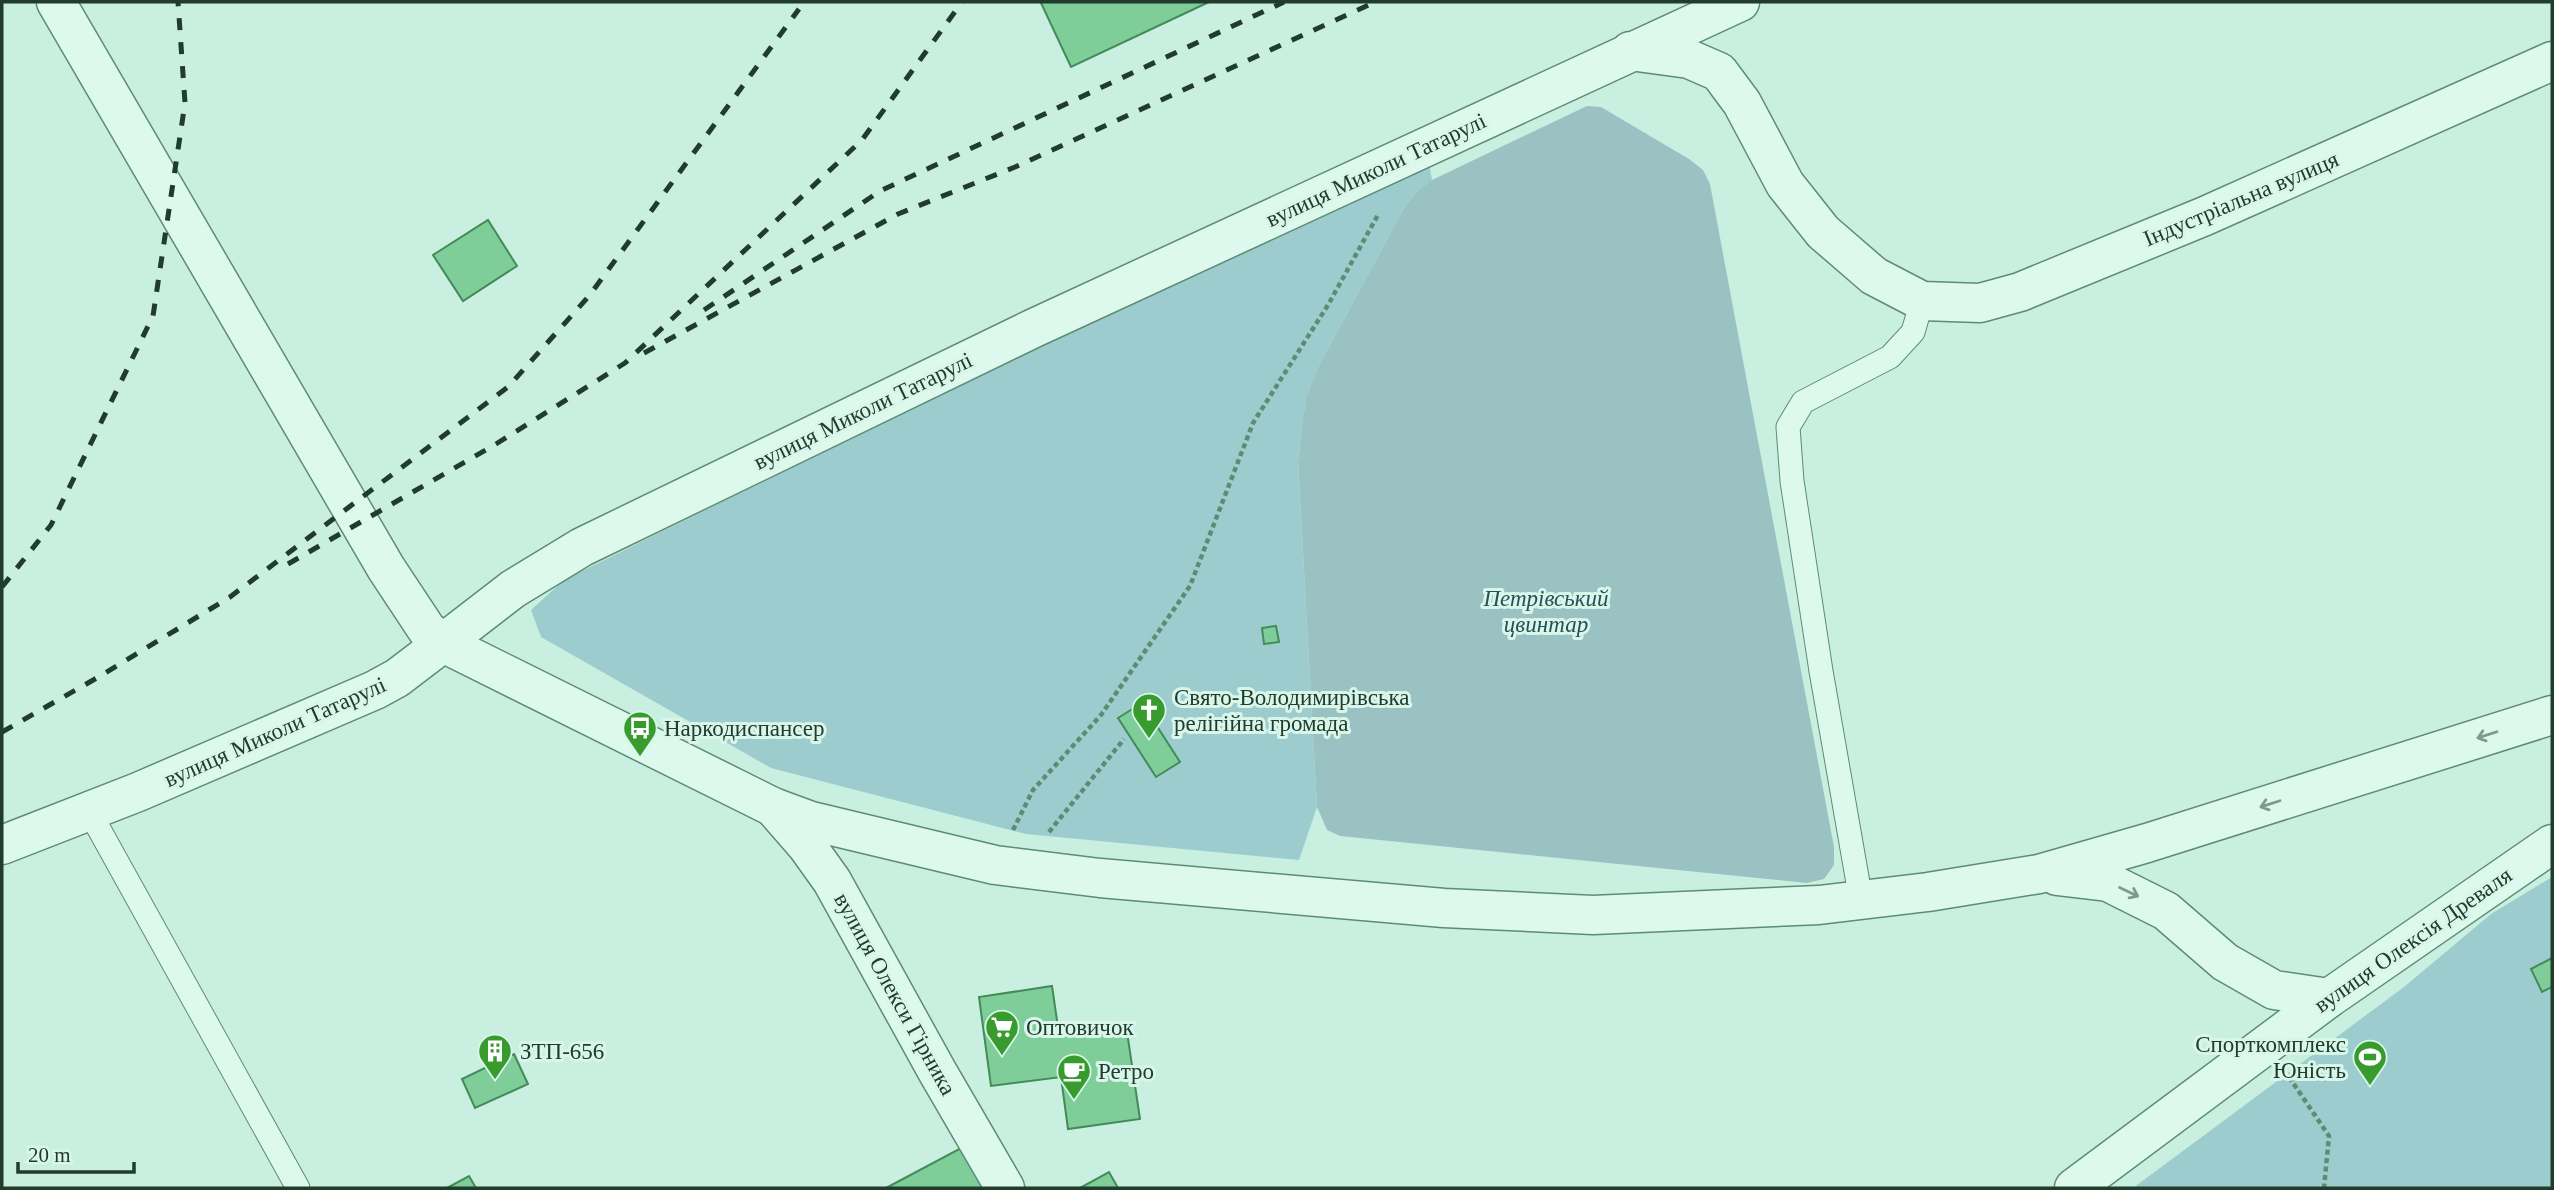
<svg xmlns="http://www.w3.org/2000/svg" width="2554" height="1190" viewBox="0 0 2554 1190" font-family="'Times New Roman',serif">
	<rect width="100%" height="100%" fill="#c9efe0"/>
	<!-- green -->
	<path fill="#9cccce" d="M 1419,157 L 1429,163 L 1432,180 L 1418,190 L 1405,206 L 1317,369 L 1306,398 L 1302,426 L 1298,462 L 1317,807 L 1299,860 L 1026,834 L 771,768 L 541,637 L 531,610 L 564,580 Z
		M 2552,877 L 2552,1188 L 2133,1188 L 2404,987 L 2491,914 Z"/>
	<!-- cemetery -->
	<path fill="#9bc2c3" d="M 1587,106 L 1601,107 L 1689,159 L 1703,170 L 1710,184 L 1834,847 L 1834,865 L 1824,879 L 1807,883 L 1340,836 L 1327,830 L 1317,807 L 1298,462 L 1302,426 L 1306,398 L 1317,369 L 1405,206 L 1418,190 L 1432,180 Z"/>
	<!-- building -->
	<path fill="#7fcd99" stroke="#438b59" stroke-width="2" d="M 1042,2 L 1209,2 L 1071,67 L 1041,3 Z
		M 488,220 L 517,266 L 463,301 L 433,255 Z
		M 1276,626 L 1279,642 L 1264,644 L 1262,628 Z
		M 1142,703 L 1180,762 L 1156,777 L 1118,718 Z
		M 2552,958 L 2552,987 L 2542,992 L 2531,969 Z
		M 1052,986 L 1059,1034 L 1126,1025 L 1140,1119 L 1068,1129 L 1061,1077 L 991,1086 L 979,997 Z
		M 514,1054 L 528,1084 L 475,1108 L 462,1079 Z
		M 961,1148 L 983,1188 L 886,1188 Z
		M 1109,1172 L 1118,1188 L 1080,1188 Z
		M 469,1176 L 476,1188 L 447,1188 Z"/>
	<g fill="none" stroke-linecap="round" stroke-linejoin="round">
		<!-- service casing -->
		<g stroke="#5d8c72" stroke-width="25">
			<path id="service" d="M 89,811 L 298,1188
				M 1861,900 L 1821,671 L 1792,481 L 1788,427 L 1803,402 L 1890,357 L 1913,332 L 1922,301"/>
		</g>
		<!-- minor casing -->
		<g stroke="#5d8c72" stroke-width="41">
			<path id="minor" d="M 1630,51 L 1689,59 L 1719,72 L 1742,103 L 1785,184 L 1823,232 L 1874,276 L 1922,301 L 1980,303 L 2020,292 L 2205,216 L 2552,61
				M 443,643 L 513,589 L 582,547 L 1034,328 L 1740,2
				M 773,807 L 807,846 L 832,881 L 937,1071 L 1005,1188"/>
		</g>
		<!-- tertiary casing -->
		<g stroke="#5d8c72" stroke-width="41">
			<path id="tertiary" d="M 56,2 L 386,568 L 427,630 L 443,643 L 773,807 L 811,821 L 995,865 L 1100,878 L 1444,908 L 1593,915 L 1819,905 L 1928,892 L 2039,874 L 2147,843 L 2552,715
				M 2,845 L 138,792 L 375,690 L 397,678 L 443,643
				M 2057,876 L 2108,882 L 2166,911 L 2225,962 L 2274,990 L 2329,998
				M 2074,1188 L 2329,998 L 2552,844"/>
		</g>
		<!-- path -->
		<path stroke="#5d8c72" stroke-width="4.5" stroke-dasharray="5 3.5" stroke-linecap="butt" d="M 1013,830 L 1033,790 L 1101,715 L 1190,586 L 1253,423 L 1328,305 L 1379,213
			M 1049,832 L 1124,739
			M 2289,1077 L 2329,1136 L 2324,1188"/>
		<!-- service -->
		<use href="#service" stroke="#ddf9ee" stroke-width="23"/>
		<!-- minor -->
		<use href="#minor" stroke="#ddf9ee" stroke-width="38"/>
		<!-- tertiary -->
		<use href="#tertiary" stroke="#ddf9ee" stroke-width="38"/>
		<!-- rail -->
		<path stroke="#213c2c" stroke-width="5" stroke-dasharray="12 12" stroke-linecap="butt" d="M 704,310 L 880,191 L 1284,2
			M 644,353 L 898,214 L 1015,167 L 1375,2
			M 288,564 L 496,444 L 625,363 L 862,140 L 962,2
			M 2,587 L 51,525 L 153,316 L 185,103 L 178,2
			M 2,732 L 102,675 L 230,597 L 508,387 L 589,296 L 799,9"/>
	</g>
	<!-- one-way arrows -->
	<defs><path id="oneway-shaft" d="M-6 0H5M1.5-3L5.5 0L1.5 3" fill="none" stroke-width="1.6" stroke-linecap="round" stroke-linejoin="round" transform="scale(1.75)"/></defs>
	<g stroke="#7f9a8d">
		<use href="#oneway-shaft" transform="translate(2487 735) rotate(162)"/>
		<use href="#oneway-shaft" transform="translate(2270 804) rotate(162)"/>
		<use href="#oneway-shaft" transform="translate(2129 892) rotate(26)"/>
	</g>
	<!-- icons -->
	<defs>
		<g id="church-pin" transform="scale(1.75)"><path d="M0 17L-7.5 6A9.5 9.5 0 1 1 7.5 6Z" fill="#379b2d" stroke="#d9f6eb"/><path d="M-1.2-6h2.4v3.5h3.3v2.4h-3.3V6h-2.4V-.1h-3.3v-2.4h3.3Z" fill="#fff"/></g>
		<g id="bus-pin" transform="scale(1.75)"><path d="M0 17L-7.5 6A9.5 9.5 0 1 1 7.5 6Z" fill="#379b2d" stroke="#d9f6eb"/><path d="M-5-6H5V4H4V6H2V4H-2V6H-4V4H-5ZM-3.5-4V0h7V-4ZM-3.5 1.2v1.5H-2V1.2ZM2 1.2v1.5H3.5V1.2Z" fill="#fff"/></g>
		<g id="supermarket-pin" transform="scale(1.75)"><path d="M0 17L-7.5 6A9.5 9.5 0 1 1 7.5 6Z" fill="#379b2d" stroke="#d9f6eb"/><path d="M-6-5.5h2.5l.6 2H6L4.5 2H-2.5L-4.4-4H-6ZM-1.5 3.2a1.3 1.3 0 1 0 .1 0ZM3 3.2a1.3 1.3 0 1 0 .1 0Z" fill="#fff"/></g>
		<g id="building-pin" transform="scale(1.75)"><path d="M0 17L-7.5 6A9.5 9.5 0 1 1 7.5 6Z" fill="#379b2d" stroke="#d9f6eb"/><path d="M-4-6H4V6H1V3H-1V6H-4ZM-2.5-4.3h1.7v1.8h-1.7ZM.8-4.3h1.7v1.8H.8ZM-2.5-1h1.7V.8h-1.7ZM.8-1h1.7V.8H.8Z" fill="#fff"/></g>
		<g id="stadium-pin" transform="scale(1.75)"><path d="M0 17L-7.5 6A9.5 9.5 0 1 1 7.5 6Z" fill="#379b2d" stroke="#d9f6eb"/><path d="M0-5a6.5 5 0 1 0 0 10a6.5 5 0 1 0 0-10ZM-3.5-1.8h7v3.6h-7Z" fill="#fff"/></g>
		<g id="cafe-pin" transform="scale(1.75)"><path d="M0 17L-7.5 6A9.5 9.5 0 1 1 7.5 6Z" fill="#379b2d" stroke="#d9f6eb"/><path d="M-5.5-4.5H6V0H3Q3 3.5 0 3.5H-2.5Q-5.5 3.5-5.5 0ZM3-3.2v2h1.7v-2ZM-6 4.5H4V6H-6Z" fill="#fff"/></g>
	</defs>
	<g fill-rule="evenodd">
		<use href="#church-pin" x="1149" y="710"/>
		<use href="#bus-pin" x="640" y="728"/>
		<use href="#supermarket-pin" x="1002" y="1027"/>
		<use href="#building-pin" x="495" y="1051"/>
		<use href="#stadium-pin" x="2370" y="1057"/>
		<use href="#cafe-pin" x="1074" y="1071"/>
	</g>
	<g text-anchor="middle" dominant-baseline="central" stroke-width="6" stroke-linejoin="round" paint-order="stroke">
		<!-- street labels -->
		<g font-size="23" fill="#213c2c" stroke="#d9f6eb">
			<text transform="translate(1376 170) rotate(-25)">вулиця Миколи Татарулі</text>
			<text transform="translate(2241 199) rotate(-23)">Індустріальна вулиця</text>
			<text transform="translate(863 411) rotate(-26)">вулиця Миколи Татарулі</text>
			<text transform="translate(275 732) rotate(-24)">вулиця Миколи Татарулі</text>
			<text transform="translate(2413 940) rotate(-35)">вулиця Олексія Древаля</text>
			<text transform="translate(895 994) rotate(61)">вулиця Олекси Гірника</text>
		</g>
		<!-- park labels -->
		<g font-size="23" font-style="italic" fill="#275159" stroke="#d9f6eb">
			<text x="1546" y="598">Петрівський<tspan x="1546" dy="26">цвинтар</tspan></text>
		</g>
		<!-- poi labels -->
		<g font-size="23" fill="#213c2c" stroke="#d9f6eb" text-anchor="start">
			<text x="1174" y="697">Свято-Володимирівська<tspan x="1174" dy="26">релігійна громада</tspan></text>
			<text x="664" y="728">Наркодиспансер</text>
			<text x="1026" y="1027">Оптовичок</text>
			<text x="2346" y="1044" text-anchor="end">Cпорткомплекс<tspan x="2346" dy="26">Юність</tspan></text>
			<text x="520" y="1051">ЗТП-656</text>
			<text x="1098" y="1071">Ретро</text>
		</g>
	</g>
	<!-- border -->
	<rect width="2554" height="1190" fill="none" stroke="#213c2c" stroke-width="7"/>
	<!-- scale -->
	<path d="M18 1162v10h116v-10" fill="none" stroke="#213c2c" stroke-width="3.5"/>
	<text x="28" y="1162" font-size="21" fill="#213c2c" stroke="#d9f6eb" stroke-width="5" paint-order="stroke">20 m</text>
</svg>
